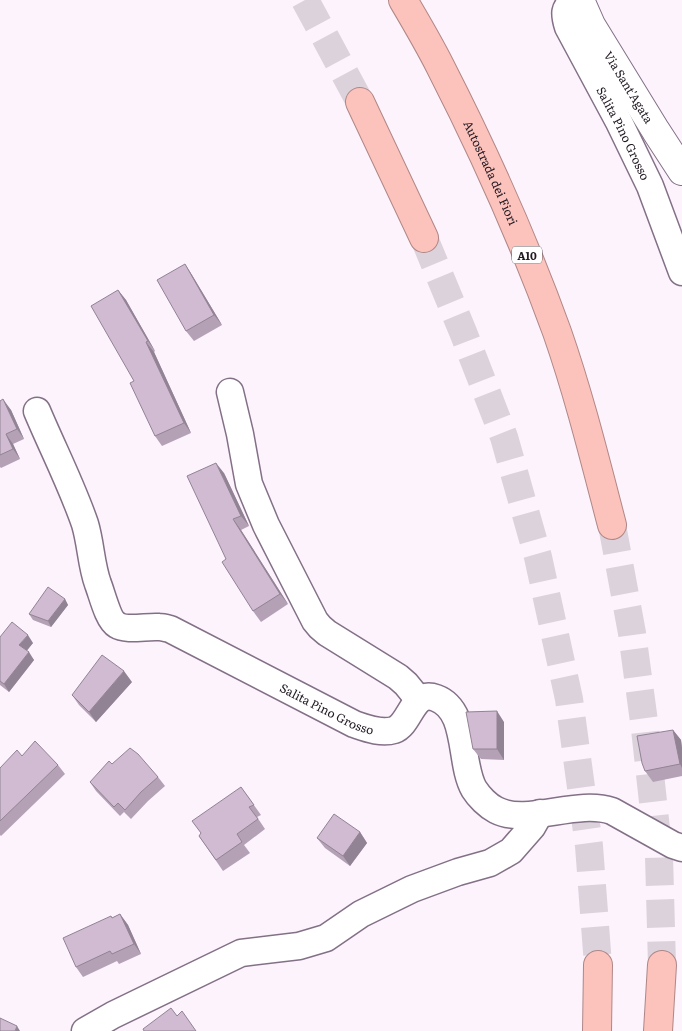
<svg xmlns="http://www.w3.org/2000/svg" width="682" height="1031" viewBox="0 0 682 1031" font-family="Literata,serif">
	<rect width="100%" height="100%" fill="#fcf3fd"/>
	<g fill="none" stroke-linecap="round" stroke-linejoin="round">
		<!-- highway-tunnel -->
		<path stroke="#dbd2dc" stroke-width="28" stroke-dasharray="28 14" stroke-linecap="butt" d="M 305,0 L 360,102
			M 424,238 L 463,332 L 504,437 L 538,557 L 569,699 L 589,846 L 598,965
			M 612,525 L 632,633 L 645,729 L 659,856 L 662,965"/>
		<!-- street casing -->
		<g stroke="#837086" stroke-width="29">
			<g id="street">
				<path id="s1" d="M 575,0 C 563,8 564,14 568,27 L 619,122 L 650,186 L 682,272"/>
				<path d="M 230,392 L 240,434 L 249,484 L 266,525 L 315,621 L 320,627 L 327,633 L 398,677 L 406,684 L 419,700"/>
				<path id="s2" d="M 37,411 C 53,449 72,486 85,524 C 91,544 91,565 98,584 C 102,594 108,620 117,625 C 126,631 147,626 159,627 C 162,627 166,628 170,629 L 354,724 C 366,728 381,734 394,730 C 411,724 412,689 436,698 C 469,710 459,763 474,789 C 479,797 488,806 496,810 C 527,826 576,799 612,811 L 673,845 L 682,848"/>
				<path d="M 85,1031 L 113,1015 L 241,953 L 299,946 L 326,938 L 361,914 L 412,889 L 458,872 L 490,863 L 511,851 L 532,827 L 540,813"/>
			</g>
		</g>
		<!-- secondary casing -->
		<g stroke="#837086" stroke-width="30">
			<g id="secondary">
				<path id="s3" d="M 580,0 L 591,25 L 656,131 L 682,171"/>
			</g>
		</g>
		<!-- highway casing -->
		<g stroke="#b08786" stroke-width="30">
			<g id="highway">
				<path id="s4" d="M 403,0 C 416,22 429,44 440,66 C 484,152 524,241 557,332 C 579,395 595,460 612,525"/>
				<path d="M 360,102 L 424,238"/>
				<path d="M 597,1031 L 598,965"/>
				<path d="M 658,1031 L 662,965"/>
			</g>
		</g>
		<!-- street -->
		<use href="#street" stroke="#fff" stroke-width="26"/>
		<!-- secondary -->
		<use href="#secondary" stroke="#fff" stroke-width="28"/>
		<!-- highway -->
		<use href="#highway" stroke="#fcc2bc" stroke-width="28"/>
	</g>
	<!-- wall -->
	<path fill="#b4a1b5" d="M 185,264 L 192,275 L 222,325 L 194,341 L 186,331 Z
		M 118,290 L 126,300 L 155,351 L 154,352 L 191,433 L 162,446 L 155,436 Z
		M 0,401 L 11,410 L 24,439 L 13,444 L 20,459 L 1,468 L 0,467 Z
		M 224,473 L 249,526 L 241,530 L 288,604 L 261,622 L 253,611 Z
		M 65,599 L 68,605 L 51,627 L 33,620 L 29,614 Z
		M 0,637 L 33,643 L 26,651 L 34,660 L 9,692 L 0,685 Z
		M 132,682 L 96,722 L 79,705 L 72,695 Z
		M 504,722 L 504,760 L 481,759 L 473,749 Z
		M 673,730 L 681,740 L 682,748 L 682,776 L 653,782 L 645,771 Z
		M 22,756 L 58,765 L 65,774 L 1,836 L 0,835 L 0,768 Z
		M 112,764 L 158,777 L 165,786 L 148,801 L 131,819 L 124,812 L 120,816 L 96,791 L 90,782 Z
		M 241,787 L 261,815 L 257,817 L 265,829 L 244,845 L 250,853 L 223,871 L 199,836 Z
		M 360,832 L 367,843 L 350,866 L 325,848 L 317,838 Z
		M 120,914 L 128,925 L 141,954 L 119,964 L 117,961 L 83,977 L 76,967 L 112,918 Z"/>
	<!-- shaded-wall -->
	<path fill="#928394" d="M 185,264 L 192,275 L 222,325 L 214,315 Z
		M 118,290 L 126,300 L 155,351 L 148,341 Z
		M 146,342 L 154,352 L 191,433 L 184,423 Z
		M 3,399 L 11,410 L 24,439 L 17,429 Z
		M 6,434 L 13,444 L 20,459 L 13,449 Z
		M 216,463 L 224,473 L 249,526 L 241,516 Z
		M 233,519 L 241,530 L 288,604 L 280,594 Z
		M 65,599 L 68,605 L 51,627 L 48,621 Z
		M 28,635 L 33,643 L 25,653 L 19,645 Z
		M 29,652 L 34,660 L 9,692 L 4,684 Z
		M 124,671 L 132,682 L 96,722 L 89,712 Z
		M 497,711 L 504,722 L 504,760 L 497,749 Z
		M 673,730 L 681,740 L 682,748 L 682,768 L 680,764 Z
		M 360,832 L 367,843 L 350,866 L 343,856 Z
		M 120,914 L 128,925 L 141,954 L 134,944 Z
		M 17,1026 L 20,1031 L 15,1031 Z"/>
	<!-- building -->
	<path fill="#d1bbd3" stroke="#928394" d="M 185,264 L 214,315 L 186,331 L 157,280 Z
		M 118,290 L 148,341 L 146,342 L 184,423 L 155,436 L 130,383 L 134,381 L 91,306 Z
		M 3,399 L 17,429 L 6,434 L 13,449 L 0,455 L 0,401 Z
		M 216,463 L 241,516 L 233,519 L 280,594 L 253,611 L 222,562 L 226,559 L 187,476 Z
		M 48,587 L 65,599 L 48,621 L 29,614 Z
		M 12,622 L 28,635 L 19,645 L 29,652 L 4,684 L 0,681 L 0,637 Z
		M 102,655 L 124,671 L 89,712 L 72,695 Z
		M 497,711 L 497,749 L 473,749 L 466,712 Z
		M 673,730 L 680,764 L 645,771 L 642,763 L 637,736 Z
		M 35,741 L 58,765 L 0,821 L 0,768 L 17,750 L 22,756 Z
		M 130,748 L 138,754 L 158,777 L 141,792 L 125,810 L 118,803 L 114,807 L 90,782 L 109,761 L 112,764 Z
		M 241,787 L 254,805 L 249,807 L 258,819 L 237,834 L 242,842 L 216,860 L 199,836 L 201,833 L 192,821 Z
		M 334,814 L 360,832 L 343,856 L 317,838 Z
		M 120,914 L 134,944 L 112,954 L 110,951 L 76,967 L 63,938 L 111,916 L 112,918 Z
		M 171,1008 L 177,1016 L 182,1011 L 196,1031 L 144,1031 L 143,1029 Z
		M 0,1018 L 17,1026 L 15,1031 L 0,1031 Z"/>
	<g text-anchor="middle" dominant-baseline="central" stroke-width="4.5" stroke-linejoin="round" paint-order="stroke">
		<!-- shield labels -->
		<rect fill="#fff" stroke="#645f65" stroke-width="1" x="512" y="246.5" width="30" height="17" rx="4"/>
		<g font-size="11" font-weight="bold" fill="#221a23">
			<text x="527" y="255">A10</text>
		</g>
		<!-- street labels -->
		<g font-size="12" fill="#221a23" stroke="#fff">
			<text stroke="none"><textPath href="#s3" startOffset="100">Via Sant'Agata</textPath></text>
			<text stroke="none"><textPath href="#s1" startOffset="151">Salita Pino Grosso</textPath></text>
			<text stroke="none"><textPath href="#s4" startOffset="194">Autostrada dei Fiori</textPath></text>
			<text stroke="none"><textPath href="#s2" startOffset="460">Salita Pino Grosso</textPath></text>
		</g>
	</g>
</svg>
